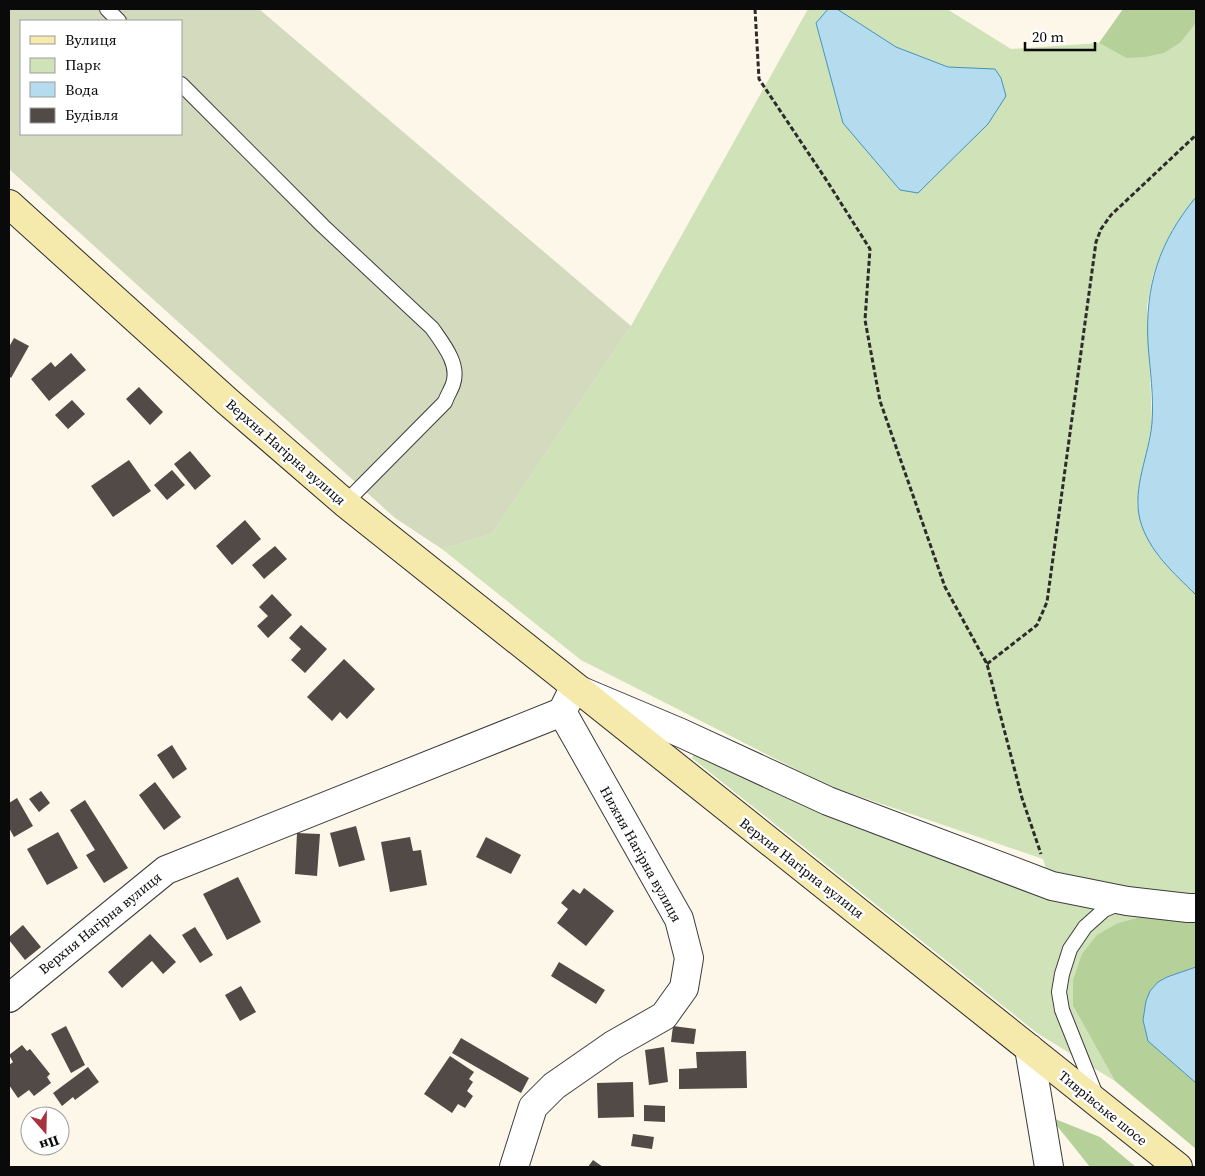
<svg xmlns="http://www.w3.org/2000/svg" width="1205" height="1176" viewBox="0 0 1205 1176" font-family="'Source Serif 4',serif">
	<rect width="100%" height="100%" fill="#fcf7e9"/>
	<!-- green -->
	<path fill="#d0e2b7" d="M 808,9 L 828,9 L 816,24 L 843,123 L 995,69 L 949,67 L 896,47 L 837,9 L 947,9 L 1011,49 L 1099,43 L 1126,58 L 1181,42 L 1196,23 L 1196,197 L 1173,229 L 1162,251 L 1153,275 L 1147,306 L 1152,423 L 1137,505 L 1147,538 L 1174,573 L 1196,595 L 1196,908 L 1140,917 L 1118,923 L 1073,1006 L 1115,1081 L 1037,1033 L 692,758 L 696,750 L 1051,885 L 1043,859 L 829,786 L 581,660 L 442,549 L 492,534 L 631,326 Z"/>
	<!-- forest -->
	<path fill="#b5d199" d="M 1123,9 L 1196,9 L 1196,23 L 1181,42 L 1164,53 L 1145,57 L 1126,58 L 1099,43 Z
		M 1188,908 L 1196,908 L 1196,967 L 1167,977 L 1158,982 L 1150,991 L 1146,1001 L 1143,1020 L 1148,1041 L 1196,1083 L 1196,1149 L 1115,1081 L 1073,1006 L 1073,980 L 1082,954 L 1097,935 L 1118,923 L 1140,917 Z
		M 1050,1117 L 1100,1137 L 1136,1167 L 1090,1167 Z"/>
	<!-- cemetery -->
	<path fill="#d3dabe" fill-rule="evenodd" d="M 9,9 L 259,9 L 631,326 L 492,534 L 442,549 L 395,518 L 9,169 ZM 21,21 L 181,21 L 181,134 L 21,134 Z"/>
	<!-- water -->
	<path fill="#b4dbee" stroke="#4393bc" d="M 828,9 L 837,9 L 896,47 L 948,67 L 995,69 L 1001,78 L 1006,96 L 988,124 L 918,193 L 900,190 L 843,123 L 816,23 Z
		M 1196,197 L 1196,595 C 1174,573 1149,552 1140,520 C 1132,487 1149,456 1152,423 C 1154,397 1150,370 1148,344 C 1145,285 1159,242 1196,197 Z
		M 1196,967 L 1196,1083 L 1148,1041 L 1143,1020 L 1146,1001 L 1150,991 L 1158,982 L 1167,977 Z"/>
	<!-- building -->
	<path fill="#514a47" d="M 14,338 L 29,346 L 11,378 L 9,376 L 9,347 Z
		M 71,353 L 86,370 L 49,401 L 31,379 L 51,362 L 55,367 Z
		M 139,387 L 163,412 L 150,425 L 126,399 Z
		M 72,400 L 85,414 L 68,429 L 55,415 Z
		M 190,451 L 211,476 L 195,490 L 174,464 Z
		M 129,460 L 151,491 L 113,517 L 91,486 Z
		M 172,470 L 185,485 L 167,500 L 154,485 Z
		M 245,520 L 261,539 L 232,565 L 216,546 Z
		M 275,546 L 287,559 L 264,579 L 252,565 Z
		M 272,594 L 292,615 L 268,638 L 257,626 L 268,616 L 259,607 Z
		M 301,625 L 327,649 L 305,673 L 291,660 L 301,649 L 289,638 Z
		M 344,659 L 375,689 L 347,719 L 340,712 L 332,721 L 307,697 Z
		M 172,745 L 187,769 L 173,779 L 157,755 Z
		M 155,782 L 181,817 L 164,830 L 139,795 Z
		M 41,791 L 50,803 L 39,812 L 29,799 Z
		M 17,798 L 33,826 L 14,837 L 9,828 L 9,803 Z
		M 85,800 L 128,868 L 104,883 L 86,855 L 95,850 L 70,810 Z
		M 356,826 L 365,860 L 339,867 L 330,833 Z
		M 58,832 L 78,868 L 47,885 L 27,849 Z
		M 297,833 L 320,834 L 317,876 L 295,874 Z
		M 410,837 L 413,851 L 421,850 L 427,885 L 390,892 L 381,842 Z
		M 486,837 L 521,855 L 511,874 L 476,857 Z
		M 238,877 L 261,922 L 227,940 L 203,894 Z
		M 584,888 L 614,911 L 586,946 L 557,923 L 568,909 L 561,903 L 573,889 L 580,894 Z
		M 23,925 L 41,947 L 25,960 L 9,940 L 9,937 Z
		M 195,927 L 213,955 L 200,963 L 182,935 Z
		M 150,934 L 176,962 L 163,974 L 152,961 L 122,988 L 108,972 Z
		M 559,962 L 605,990 L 596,1004 L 551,976 Z
		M 241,986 L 256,1012 L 240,1021 L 225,995 Z
		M 66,1026 L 85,1065 L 71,1073 L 51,1034 Z
		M 673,1026 L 696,1029 L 694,1044 L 671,1042 Z
		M 461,1038 L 529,1078 L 521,1093 L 452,1053 Z
		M 22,1045 L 27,1051 L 30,1049 L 50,1074 L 47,1077 L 51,1083 L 34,1096 L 29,1090 L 18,1098 L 9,1085 L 9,1065 L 13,1062 L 9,1055 Z
		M 664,1047 L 668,1082 L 649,1085 L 645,1050 Z
		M 746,1051 L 747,1088 L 679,1089 L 679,1069 L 697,1068 L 696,1052 Z
		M 450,1056 L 474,1072 L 469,1079 L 473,1082 L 467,1091 L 473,1096 L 465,1108 L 458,1104 L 452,1113 L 424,1094 Z
		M 88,1067 L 99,1082 L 75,1100 L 73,1097 L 62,1106 L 53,1093 Z
		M 633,1082 L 634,1117 L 598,1118 L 597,1083 Z
		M 644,1105 L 665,1106 L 665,1122 L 644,1121 Z
		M 633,1134 L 654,1137 L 652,1149 L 631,1146 Z
		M 593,1160 L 603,1167 L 588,1167 Z"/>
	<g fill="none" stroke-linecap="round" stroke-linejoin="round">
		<!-- lane casing -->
		<g stroke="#3d3d3d" stroke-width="16">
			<path id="lane" d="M 107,9 L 119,21
				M 181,84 L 323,226 L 432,328 C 443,344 460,364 453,384 C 451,390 447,396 445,402 L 345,503
				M 1096,1095 L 1062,1010 L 1059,992 L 1062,974 L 1070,949 L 1085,927 L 1104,910 L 1120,903"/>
		</g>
		<!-- street casing -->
		<g stroke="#3d3d3d" stroke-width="30">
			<path id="street" d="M 9,998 L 166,870 L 562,712 L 574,688 L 681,733 L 828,801 L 1052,886 L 1127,901 L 1188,908 L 1196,908
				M 1029,1048 L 1049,1167
				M 514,1167 L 533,1107 L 554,1086 L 613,1045 L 664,1016 L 684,988 L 689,958 L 679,919 L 562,712"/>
		</g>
		<!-- secondary casing -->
		<g stroke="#2c2c2c" stroke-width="30">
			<path id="secondary" d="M 9,204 L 227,401 L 345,503 L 1178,1167"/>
		</g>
		<!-- path -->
		<path stroke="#2c2c2c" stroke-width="3" stroke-dasharray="5 2.5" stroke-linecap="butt" d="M 755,9 L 759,79 L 827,181 L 870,249 L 865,320 L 880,401 L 945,587 L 987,664 L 1022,798 L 1041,854
			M 987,664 L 1037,625 L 1047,602 L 1096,242 L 1101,229 L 1111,215 L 1196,135"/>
		<!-- lane -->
		<use href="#lane" stroke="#fff" stroke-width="14"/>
		<!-- street -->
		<use href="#street" stroke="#fff" stroke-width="28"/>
		<!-- secondary -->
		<use href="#secondary" stroke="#f5e9ab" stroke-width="28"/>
	</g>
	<g text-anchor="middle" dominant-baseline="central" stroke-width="5" stroke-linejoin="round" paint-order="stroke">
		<!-- street labels -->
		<g font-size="14" fill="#0a0a0a" stroke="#fff">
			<text transform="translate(286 452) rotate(41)">Верхня Нагірна вулиця</text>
			<text transform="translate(641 854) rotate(61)">Нижня Нагірна вулиця</text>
			<text transform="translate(802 868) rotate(38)">Верхня Нагірна вулиця</text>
			<text transform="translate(100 923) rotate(-39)">Верхня Нагірна вулиця</text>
			<text transform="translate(1103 1108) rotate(39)">Тиврівське шосе</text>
		</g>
	</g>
	<!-- border -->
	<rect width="1205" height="1176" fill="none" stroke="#0a0a0a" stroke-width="20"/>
	<!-- legend -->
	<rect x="20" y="20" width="162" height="115" fill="#ffffff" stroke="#9d9d9d"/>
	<rect x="30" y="36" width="25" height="8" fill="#f5e9ab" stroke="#9d9d9d"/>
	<text x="65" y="45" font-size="15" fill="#0a0a0a">Вулиця</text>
	<rect x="30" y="58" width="25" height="15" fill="#d0e2b7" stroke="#9d9d9d"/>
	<text x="65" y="70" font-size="15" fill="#0a0a0a">Парк</text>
	<rect x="30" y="82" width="25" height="15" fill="#b4dbee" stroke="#9d9d9d"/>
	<text x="65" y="95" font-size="15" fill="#0a0a0a">Вода</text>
	<rect x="30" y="108" width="25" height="15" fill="#514a47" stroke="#9d9d9d"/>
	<text x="65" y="120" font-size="15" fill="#0a0a0a">Будівля</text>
	<!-- north arrow -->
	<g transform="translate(45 1131) rotate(160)"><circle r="24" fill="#ffffff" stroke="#9d9d9d"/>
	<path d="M0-4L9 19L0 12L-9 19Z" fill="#a83340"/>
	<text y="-8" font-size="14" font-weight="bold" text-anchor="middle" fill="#0a0a0a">Пн</text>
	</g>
	<!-- scale -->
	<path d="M1025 42v8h70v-8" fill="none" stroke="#0a0a0a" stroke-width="2.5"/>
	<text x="1032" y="42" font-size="15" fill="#0a0a0a" stroke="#ffffff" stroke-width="4" paint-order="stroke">20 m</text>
</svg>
